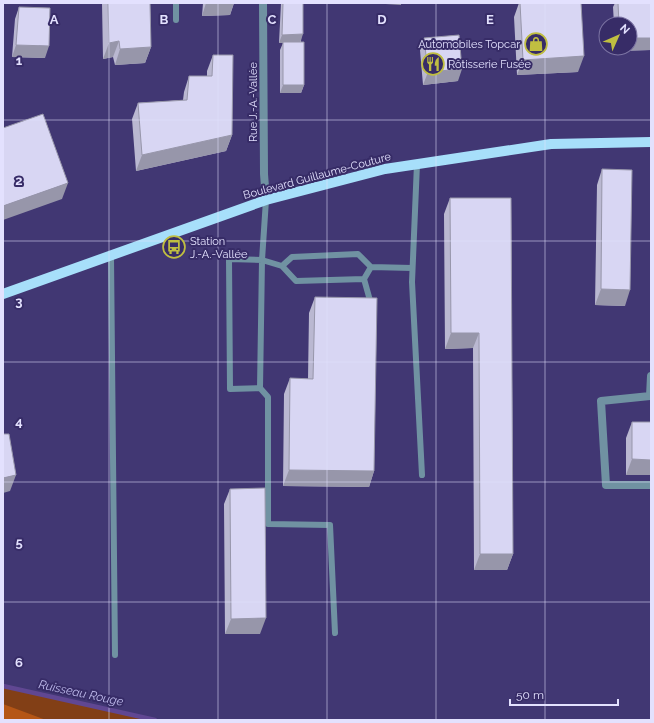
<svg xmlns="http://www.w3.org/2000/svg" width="654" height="723" viewBox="0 0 654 723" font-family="Raleway,sans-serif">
	<rect width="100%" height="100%" fill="#413773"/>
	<!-- green -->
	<path fill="#823f16" d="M 3,686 L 155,720 L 3,720 Z"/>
	<!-- forest -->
	<path fill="#b55616" d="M 3,704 L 46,720 L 3,720 Z"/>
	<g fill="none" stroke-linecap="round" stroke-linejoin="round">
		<!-- stream -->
		<path stroke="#604792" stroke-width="4.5" d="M 3,686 L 155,720"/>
		<!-- lane -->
		<path stroke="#7092a2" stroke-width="6" d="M 176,3 L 176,20
			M 417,164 L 412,282 L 422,475
			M 266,200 L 262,260 L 260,388 L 230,389 L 229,259 L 262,260 L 282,266 L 296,281 L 364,279 L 371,267 L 358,254 L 292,257 L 282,266
			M 111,257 L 115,655
			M 371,267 L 412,268
			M 364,279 L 371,304
			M 260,388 L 268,397 L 268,524 L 330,525 L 335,633"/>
		<!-- street -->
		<path stroke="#7092a2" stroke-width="8" d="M 263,3 L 264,174 L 266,200
			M 651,376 L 650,396 L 601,401 L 606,485 L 651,485"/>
		<!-- primary -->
		<path stroke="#a7dffa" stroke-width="10" d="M 3,294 L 266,200 L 385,169 L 551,144 L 651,142"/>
	</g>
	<!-- wall -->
	<path fill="#bab8d1" d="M 102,3 L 150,3 L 151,47 L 145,63 L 115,65 L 113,57 L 103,59 Z
		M 203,3 L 234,3 L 230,15 L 202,16 Z
		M 281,3 L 303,3 L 301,42 L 304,85 L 301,93 L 280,93 L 280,50 L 283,43 L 279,43 Z
		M 519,3 L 581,3 L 578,72 L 517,75 L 514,17 Z
		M 615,3 L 651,3 L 651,50 L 615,51 L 615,48 L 630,48 L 630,24 L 614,24 L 613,7 Z
		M 19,7 L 45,58 L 12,57 L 15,19 Z
		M 424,38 L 458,81 L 423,85 L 420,50 Z
		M 213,55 L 232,135 L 226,151 L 136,171 L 132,119 L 138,103 L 183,100 L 184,92 L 189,76 L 207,76 L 207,71 Z
		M 602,169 L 625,306 L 595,305 L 597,185 Z
		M 450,198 L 511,198 L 513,554 L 507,570 L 474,570 L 473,348 L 445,349 L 444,214 Z
		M 315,297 L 374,471 L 369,487 L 283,486 L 284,394 L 290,378 L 308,379 L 309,313 Z
		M 632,422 L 651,422 L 651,475 L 626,475 L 626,438 Z
		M 230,489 L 260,634 L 225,634 L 224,504 Z"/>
	<!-- shaded-wall -->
	<path fill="#9796aa" d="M 206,3 L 234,3 L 230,15 L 202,16 Z
		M 333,3 L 359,3 L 359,4 Z
		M 370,3 L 401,3 L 401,5 Z
		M 303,34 L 300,43 L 279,43 L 282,35 Z
		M 630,38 L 651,38 L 651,50 L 615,51 L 616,48 L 630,48 Z
		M 119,41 L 113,57 L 103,59 L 109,43 Z
		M 16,45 L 49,46 L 45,58 L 12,57 Z
		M 151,47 L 145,63 L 115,65 L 120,49 Z
		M 584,56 L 578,72 L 517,75 L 523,60 Z
		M 462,69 L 458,81 L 423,85 L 428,72 Z
		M 283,85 L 304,85 L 301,93 L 280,93 Z
		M 232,135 L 226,151 L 136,171 L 142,155 Z
		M 68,183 L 62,199 L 3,220 L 3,206 Z
		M 601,289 L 630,290 L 625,306 L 595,305 Z
		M 451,333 L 479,333 L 473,348 L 445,349 Z
		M 632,459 L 651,460 L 651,475 L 626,475 Z
		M 289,470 L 374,471 L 369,487 L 283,486 Z
		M 16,475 L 10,491 L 3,493 L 3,478 Z
		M 480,554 L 513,554 L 507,570 L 474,570 Z
		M 266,618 L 260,634 L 225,634 L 231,619 Z"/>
	<!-- building -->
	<path fill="#d8d6f3" stroke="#9796aa" d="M 108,3 L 150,3 L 151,47 L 120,49 L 119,41 L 109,43 Z
		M 283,3 L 303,3 L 303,34 L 282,35 Z
		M 520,3 L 581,3 L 584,56 L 523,60 Z
		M 618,3 L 651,3 L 651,38 L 630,38 L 630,24 L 619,24 Z
		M 19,7 L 50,8 L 49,46 L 16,45 Z
		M 459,35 L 462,69 L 428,72 L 424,38 Z
		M 283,42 L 304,42 L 304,85 L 283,85 Z
		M 213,55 L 233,55 L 232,135 L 142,155 L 138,103 L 187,100 L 189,76 L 212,76 Z
		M 43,114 L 68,183 L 3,206 L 3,128 Z
		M 602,169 L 632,170 L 630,290 L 601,289 Z
		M 450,198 L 511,198 L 513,554 L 480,554 L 479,333 L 451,333 Z
		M 315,297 L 377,298 L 374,471 L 289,470 L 290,378 L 313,379 Z
		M 632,422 L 651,422 L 651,460 L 632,459 Z
		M 3,434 L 9,434 L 16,475 L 3,478 Z
		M 265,488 L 266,618 L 231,619 L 230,489 Z"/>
	<!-- grid -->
	<path fill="none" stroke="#e3e1fe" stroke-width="1" stroke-opacity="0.55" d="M 109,3 L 109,720M 218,3 L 218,720M 327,3 L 327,720M 436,3 L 436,720M 545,3 L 545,720M 3,120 L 651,120M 3,241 L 651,241M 3,362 L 651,362M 3,482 L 651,482M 3,602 L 651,602"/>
	<!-- icons -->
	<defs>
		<g id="shop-ring" transform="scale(1.15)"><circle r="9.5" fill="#372c67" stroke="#c0be41" stroke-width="1.5"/><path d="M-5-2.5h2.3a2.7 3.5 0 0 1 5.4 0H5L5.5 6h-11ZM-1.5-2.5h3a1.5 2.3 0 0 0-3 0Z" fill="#c0be41"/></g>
		<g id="restaurant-ring" transform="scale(1.15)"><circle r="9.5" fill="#372c67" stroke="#c0be41" stroke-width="1.5"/><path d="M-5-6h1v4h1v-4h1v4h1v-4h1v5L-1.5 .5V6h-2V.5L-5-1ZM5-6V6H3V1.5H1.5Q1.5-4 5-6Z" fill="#c0be41"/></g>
		<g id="bus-ring" transform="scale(1.15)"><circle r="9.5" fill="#372c67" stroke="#c0be41" stroke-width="1.5"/><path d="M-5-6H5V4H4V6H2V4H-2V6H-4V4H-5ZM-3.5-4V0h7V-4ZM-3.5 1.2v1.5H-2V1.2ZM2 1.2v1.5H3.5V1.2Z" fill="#c0be41"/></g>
	</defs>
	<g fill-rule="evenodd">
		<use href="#shop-ring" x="536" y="44"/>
		<use href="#restaurant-ring" x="433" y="64"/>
		<use href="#bus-ring" x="174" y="247"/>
	</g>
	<g text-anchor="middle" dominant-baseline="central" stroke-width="4" stroke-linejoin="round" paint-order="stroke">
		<!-- poi labels -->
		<g font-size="11" fill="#e3e1fe" stroke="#372c67" text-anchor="start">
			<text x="520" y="44" text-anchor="end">Automobiles Topcar</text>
			<text x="448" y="64">Rôtisserie Fusée</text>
			<text x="190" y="241">Station<tspan x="190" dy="13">J.-A.-Vallée</tspan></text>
		</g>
		<!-- street labels -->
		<g font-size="11" fill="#e3e1fe" stroke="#372c67">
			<text transform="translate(253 102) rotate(-90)">Rue J.-A.-Vallée</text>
			<text transform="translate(317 176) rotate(-15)">Boulevard Guillaume-Couture</text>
		</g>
		<!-- water labels -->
		<g font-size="12" font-style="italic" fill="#bfbbec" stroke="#372c67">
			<text transform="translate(81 693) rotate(12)">Ruisseau Rouge</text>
		</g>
	</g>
	<g font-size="13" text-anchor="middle" font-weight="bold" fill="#e3e1fe" stroke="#372c67" stroke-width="4" stroke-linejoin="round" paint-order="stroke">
		<text x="54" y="24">A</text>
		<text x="164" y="24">B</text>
		<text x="272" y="24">C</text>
		<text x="382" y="24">D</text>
		<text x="490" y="24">E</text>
		<text x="19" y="65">1</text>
		<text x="19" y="185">2</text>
		<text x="19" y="306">3</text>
		<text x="19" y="426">4</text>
		<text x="19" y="547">5</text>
		<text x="19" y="667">6</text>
	</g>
	<!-- border -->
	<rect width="654" height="723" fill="none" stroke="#e3e1fe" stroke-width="8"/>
	<!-- north arrow -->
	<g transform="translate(618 36) rotate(45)"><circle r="19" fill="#372c67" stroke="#7c74a3"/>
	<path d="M0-3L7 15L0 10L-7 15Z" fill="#c0be41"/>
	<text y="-6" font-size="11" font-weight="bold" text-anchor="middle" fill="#e3e1fe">N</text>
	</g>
	<!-- scale -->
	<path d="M510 699v6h108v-6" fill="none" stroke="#e3e1fe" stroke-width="2"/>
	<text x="516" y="699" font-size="12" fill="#e3e1fe" stroke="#372c67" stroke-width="3" paint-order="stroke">50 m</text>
</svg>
